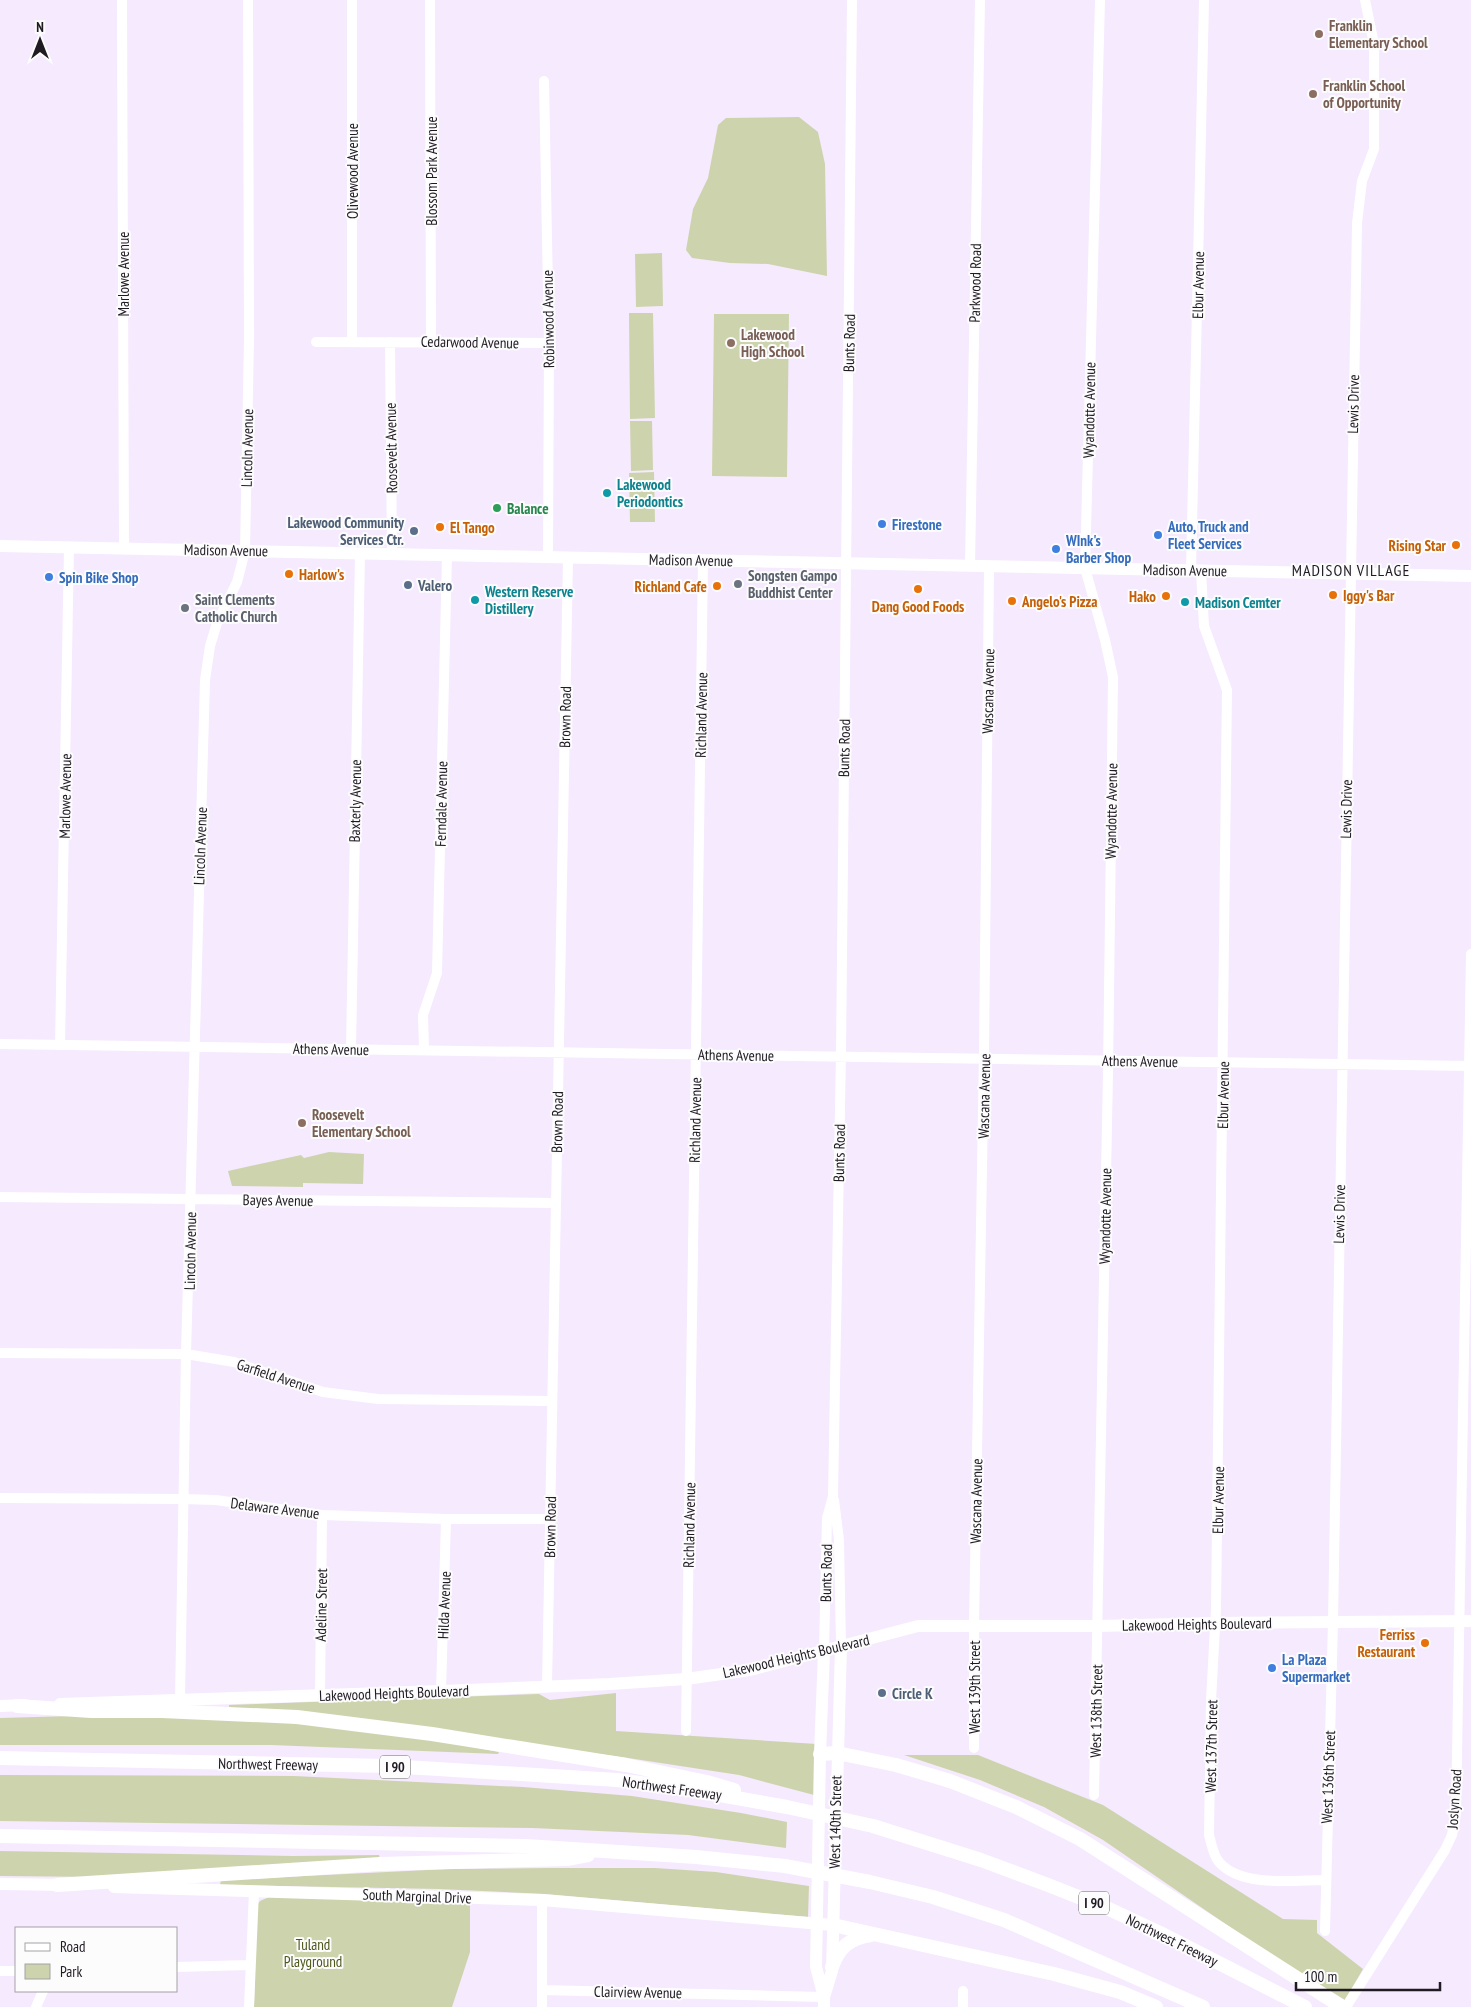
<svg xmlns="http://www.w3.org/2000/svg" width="1471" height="2007" viewBox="0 0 1471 2007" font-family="'PT Sans Narrow',sans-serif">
	<rect width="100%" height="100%" fill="#f6eafe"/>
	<!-- green -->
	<path fill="#cdd4ad" d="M 799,117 L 818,132 L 825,164 L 827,276 L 768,264 L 730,263 L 692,258 L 686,250 L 693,209 L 708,178 L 718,125 L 726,118 Z
		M 662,253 L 663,306 L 636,307 L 635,254 Z
		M 629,313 L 653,313 L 655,418 L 630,419 Z
		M 714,314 L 789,314 L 787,477 L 712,476 Z
		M 630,421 L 652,421 L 653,470 L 631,471 Z
		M 654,472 L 655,522 L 630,522 L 629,473 Z
		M 329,1152 L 364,1154 L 363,1184 L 303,1183 L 303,1187 L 232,1186 L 228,1171 L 301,1155 L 304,1158 Z
		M 616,1693 L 616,1731 L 817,1744 L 814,1795 L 739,1775 L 615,1756 L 229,1709 L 229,1705 L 539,1694 L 550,1700 Z
		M 72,1716 L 207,1717 L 266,1721 L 346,1728 L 435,1740 L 499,1752 L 498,1754 L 271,1745 L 0,1745 L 0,1718 Z
		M 904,1755 L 978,1755 L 1103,1805 L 1283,1919 L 1317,1920 L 1317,1933 L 1363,1969 L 1345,2000 L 1262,1949 L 1103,1840 L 1044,1807 L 980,1780 Z
		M 0,1775 L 294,1776 L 523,1787 L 632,1796 L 741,1813 L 787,1822 L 786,1848 L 688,1835 L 532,1828 L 0,1821 Z
		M 0,1851 L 293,1856 L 379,1855 L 380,1860 L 97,1877 L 0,1876 Z
		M 548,1868 L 655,1868 L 716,1872 L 809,1886 L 808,1917 L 545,1894 L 438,1889 L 220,1885 L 221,1880 L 448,1869 Z
		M 269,1897 L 470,1903 L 470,1952 L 452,2007 L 254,2007 L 257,1905 L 260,1901 Z"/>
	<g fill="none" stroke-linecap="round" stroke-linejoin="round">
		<!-- minor -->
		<path stroke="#fff" stroke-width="10" d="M 122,0 L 124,548
			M 352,0 L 352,342
			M 430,0 L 431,342
			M 544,81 L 549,343 L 548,557
			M 316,342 L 549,343
			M 390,342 L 392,554
			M 970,566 L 980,0
			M 1191,570 L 1204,0
			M 1201,571 L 1204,626 L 1227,690 L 1216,1609 L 1211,1700 L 1209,1835 C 1212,1846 1214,1859 1223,1866 C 1247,1887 1295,1880 1325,1880
			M 0,1044 L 1471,1066
			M 60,1045 L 69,547
			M 351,1049 L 360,553
			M 424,1050 L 423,1015 L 437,973 L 447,555
			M 0,1197 L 556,1203
			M 0,1353 L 186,1354 L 234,1362 L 323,1392 L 378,1399 L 552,1401
			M 0,1498 L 183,1499 L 216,1500 L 322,1515 L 446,1519 L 550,1519
			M 834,1500 L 839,1540 L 841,1646
			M 824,1651 L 827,1518 L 833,1496 L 841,1052 L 852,0
			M 547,1687 L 568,558
			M 441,1691 L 446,1519
			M 320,1696 L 322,1515
			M 180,1699 L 186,1354 L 205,680 L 210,646 L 217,623 L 237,582 L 245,551 L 249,338 L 248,0
			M 686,1731 L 703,560
			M 974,1748 L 974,1626 L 984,1053 L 989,566
			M 1094,1795 L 1108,1073 L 1113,677 L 1105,640 L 1085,568 L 1100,0
			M 1325,1931 L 1333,1622 L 1357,223 L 1362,181 L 1374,149 L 1374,44 L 1365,0
			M 176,1967 L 249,1965
			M 0,1971 L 16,1971
			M 542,1990 L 824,1997
			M 36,2007 L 43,1991
			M 249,2007 L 254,1891
			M 542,2007 L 542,1900
			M 963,2007 L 963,1991
			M 1346,2007 L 1445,1850 L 1452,1835 L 1456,1813 L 1471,954"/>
		<!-- major -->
		<path stroke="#fff" stroke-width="12" d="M 0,546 L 1471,576
			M 60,1704 L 441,1691 L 610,1684 L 686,1679 L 750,1670 L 918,1626 L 1098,1626 L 1216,1623 L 1471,1621
			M 0,1706 L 25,1705
			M 0,1884 L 66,1885
			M 114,1887 L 542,1900 L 833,1925
			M 824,1997 L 832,1971 L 841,1646
			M 824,2007 L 824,1997 L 816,1967 L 820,1754 L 824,1651"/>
		<!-- highway -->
		<path stroke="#fff" stroke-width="14" d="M 17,1706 L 91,1711 L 162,1711 L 297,1717 L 432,1734 L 626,1765 L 707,1782 L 734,1790
			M 820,1754 L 837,1753 L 896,1765 L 950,1781 L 1016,1807 L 1080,1839 L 1342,2007
			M 0,1758 L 389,1766 L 617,1780 L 686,1789 L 787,1807 L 873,1826 L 981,1860 L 1048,1885 L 1109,1909 L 1160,1933 L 1305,2007
			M 0,1836 L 526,1846 L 696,1857 L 785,1866 L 870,1882 L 933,1897 L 1004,1920 L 1203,2007
			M 57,1885 L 380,1864 L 567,1859 L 588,1855
			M 833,1925 L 1054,1974 L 1120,1992 L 1156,2007
			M 832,1967 C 839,1947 850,1938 871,1935"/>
	</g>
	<!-- markers -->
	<g fill="#8d6e63" stroke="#fcfcfc" stroke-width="2">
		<circle cx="1319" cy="34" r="5"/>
		<circle cx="1313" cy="94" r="5"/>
		<circle cx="731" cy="343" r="5"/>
		<circle cx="302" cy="1123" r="5"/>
	</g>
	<g fill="#0f9aa8" stroke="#fcfcfc" stroke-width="2">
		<circle cx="607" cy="493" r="5"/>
		<circle cx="475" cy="600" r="5"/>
		<circle cx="1185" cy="602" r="5"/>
	</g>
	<circle fill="#2e9e5b" stroke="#fcfcfc" stroke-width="2" cx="497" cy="508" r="5"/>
	<g fill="#3f7fe0" stroke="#fcfcfc" stroke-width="2">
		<circle cx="882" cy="524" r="5"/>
		<circle cx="1158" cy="535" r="5"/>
		<circle cx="1056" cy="549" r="5"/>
		<circle cx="49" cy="577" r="5"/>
		<circle cx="1272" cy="1668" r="5"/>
	</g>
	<g fill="#e8710a" stroke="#fcfcfc" stroke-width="2">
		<circle cx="440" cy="527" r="5"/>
		<circle cx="1456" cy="545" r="5"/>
		<circle cx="289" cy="574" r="5"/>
		<circle cx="717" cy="586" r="5"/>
		<circle cx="918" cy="589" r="5"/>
		<circle cx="1333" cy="595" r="5"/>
		<circle cx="1166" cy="596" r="5"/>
		<circle cx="1012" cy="601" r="5"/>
		<circle cx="1425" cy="1643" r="5"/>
	</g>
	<g fill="#5c6f8a" stroke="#fcfcfc" stroke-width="2">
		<circle cx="414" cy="531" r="5"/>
		<circle cx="408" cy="585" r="5"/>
		<circle cx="882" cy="1693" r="5"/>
	</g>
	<g fill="#6b7280" stroke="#fcfcfc" stroke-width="2">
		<circle cx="738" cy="584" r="5"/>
		<circle cx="185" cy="608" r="5"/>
	</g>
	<g text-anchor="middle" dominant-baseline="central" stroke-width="4" stroke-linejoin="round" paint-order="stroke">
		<!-- shield labels -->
		<g fill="#fcfcfc" stroke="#625e64" stroke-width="1">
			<rect x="380" y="1755.5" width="30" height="23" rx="4"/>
			<rect x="1079" y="1891.5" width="30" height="23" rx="4"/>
		</g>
		<g font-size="14" font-weight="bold" fill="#201a23">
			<text x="395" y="1767">I 90</text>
			<text x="1094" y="1903">I 90</text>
		</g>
		<!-- education labels -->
		<g font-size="15" font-weight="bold" fill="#785e54" stroke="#fcfcfc" text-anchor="start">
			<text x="1329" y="25">Franklin<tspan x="1329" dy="17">Elementary School</tspan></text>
			<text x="1323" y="85">Franklin School<tspan x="1323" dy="17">of Opportunity</tspan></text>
			<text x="741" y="334">Lakewood<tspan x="741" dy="17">High School</tspan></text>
			<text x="312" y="1114">Roosevelt<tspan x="312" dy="17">Elementary School</tspan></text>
		</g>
		<!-- street labels -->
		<g font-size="15" fill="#201a23" stroke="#fcfcfc">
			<text transform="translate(352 171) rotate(-90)">Olivewood Avenue</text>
			<text transform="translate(431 171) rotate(-90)">Blossom Park Avenue</text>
			<text transform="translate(123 274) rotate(-90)">Marlowe Avenue</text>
			<text transform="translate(975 283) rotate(-89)">Parkwood Road</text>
			<text transform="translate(1198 285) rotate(-89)">Elbur Avenue</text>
			<text transform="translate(548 319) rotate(-91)">Robinwood Avenue</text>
			<text transform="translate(470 342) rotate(1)">Cedarwood Avenue</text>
			<text transform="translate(849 343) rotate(-89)">Bunts Road</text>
			<text transform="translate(1353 404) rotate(-89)">Lewis Drive</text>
			<text transform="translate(1089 410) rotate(-89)">Wyandotte Avenue</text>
			<text transform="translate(247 448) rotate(-89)">Lincoln Avenue</text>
			<text transform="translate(391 448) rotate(-91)">Roosevelt Avenue</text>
			<text transform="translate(226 550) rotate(1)">Madison Avenue</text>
			<text transform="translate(691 560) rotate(1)">Madison Avenue</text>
			<text transform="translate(1185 570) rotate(1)">Madison Avenue</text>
			<text transform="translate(988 691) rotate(-89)">Wascana Avenue</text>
			<text transform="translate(701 715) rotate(-89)">Richland Avenue</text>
			<text transform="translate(565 717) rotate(-89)">Brown Road</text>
			<text transform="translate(844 748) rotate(-89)">Bunts Road</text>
			<text transform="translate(65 796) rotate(-89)">Marlowe Avenue</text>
			<text transform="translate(355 801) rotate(-89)">Baxterly Avenue</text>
			<text transform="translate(441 804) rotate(-89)">Ferndale Avenue</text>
			<text transform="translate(1346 809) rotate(-89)">Lewis Drive</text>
			<text transform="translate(1111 811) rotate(-89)">Wyandotte Avenue</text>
			<text transform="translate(200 846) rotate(-88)">Lincoln Avenue</text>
			<text transform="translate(331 1049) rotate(1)">Athens Avenue</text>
			<text transform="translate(736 1055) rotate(1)">Athens Avenue</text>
			<text transform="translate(1140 1061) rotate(1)">Athens Avenue</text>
			<text transform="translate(1223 1095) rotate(-89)">Elbur Avenue</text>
			<text transform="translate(984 1096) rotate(-89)">Wascana Avenue</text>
			<text transform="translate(695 1120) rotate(-89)">Richland Avenue</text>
			<text transform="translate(557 1122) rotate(-89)">Brown Road</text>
			<text transform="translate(839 1153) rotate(-89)">Bunts Road</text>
			<text transform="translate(278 1200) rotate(1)">Bayes Avenue</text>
			<text transform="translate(1339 1214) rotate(-89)">Lewis Drive</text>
			<text transform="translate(1105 1216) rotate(-89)">Wyandotte Avenue</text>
			<text transform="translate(190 1251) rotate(-89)">Lincoln Avenue</text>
			<text transform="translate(276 1376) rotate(18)">Garfield Avenue</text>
			<text transform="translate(1218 1500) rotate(-89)">Elbur Avenue</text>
			<text transform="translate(976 1501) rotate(-89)">Wascana Avenue</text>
			<text transform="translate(275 1508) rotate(7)">Delaware Avenue</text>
			<text transform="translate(689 1525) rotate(-89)">Richland Avenue</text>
			<text transform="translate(550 1527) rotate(-89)">Brown Road</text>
			<text transform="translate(826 1573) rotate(-89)">Bunts Road</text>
			<text transform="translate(321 1605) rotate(-89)">Adeline Street</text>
			<text transform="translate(444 1605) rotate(-88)">Hilda Avenue</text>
			<text transform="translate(1197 1624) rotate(-1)">Lakewood Heights Boulevard</text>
			<text transform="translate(796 1656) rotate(-13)">Lakewood Heights Boulevard</text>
			<text transform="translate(974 1687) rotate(-90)">West 139th Street</text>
			<text transform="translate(394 1693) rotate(-2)">Lakewood Heights Boulevard</text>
			<text transform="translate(1096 1711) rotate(-89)">West 138th Street</text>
			<text transform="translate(1211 1746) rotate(-89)">West 137th Street</text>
			<text transform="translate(268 1764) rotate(1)">Northwest Freeway</text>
			<text transform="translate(1328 1777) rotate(-88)">West 136th Street</text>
			<text transform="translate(672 1788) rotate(8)">Northwest Freeway</text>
			<text transform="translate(1454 1799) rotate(-86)">Joslyn Road</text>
			<text transform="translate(835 1822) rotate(-89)">West 140th Street</text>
			<text transform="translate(417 1896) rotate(2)">South Marginal Drive</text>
			<text transform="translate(1172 1940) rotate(26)">Northwest Freeway</text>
			<text transform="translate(638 1992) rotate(1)">Clairview Avenue</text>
		</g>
		<!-- culture labels -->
		<g font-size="15" font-weight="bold" fill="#0d838f" stroke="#fcfcfc" text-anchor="start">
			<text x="617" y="484">Lakewood<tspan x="617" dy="17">Periodontics</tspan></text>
			<text x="485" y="591">Western Reserve<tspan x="485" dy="17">Distillery</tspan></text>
			<text x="1195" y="602">Madison Cemter</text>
		</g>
		<!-- leisure labels -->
		<g font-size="15" font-weight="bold" fill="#27864d" stroke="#fcfcfc" text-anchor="start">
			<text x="507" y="508">Balance</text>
		</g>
		<!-- service labels -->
		<g font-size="15" font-weight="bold" fill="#4e5e75" stroke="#fcfcfc" text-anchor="start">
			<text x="404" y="522" text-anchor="end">Lakewood Community<tspan x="404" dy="17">Services Ctr.</tspan></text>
			<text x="418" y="585">Valero</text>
			<text x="892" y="1693">Circle K</text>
		</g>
		<!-- shop labels -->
		<g font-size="15" font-weight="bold" fill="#366cbe" stroke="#fcfcfc" text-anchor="start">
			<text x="892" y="524">Firestone</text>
			<text x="1168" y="526">Auto, Truck and<tspan x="1168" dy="17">Fleet Services</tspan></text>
			<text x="1066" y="540">WInk's<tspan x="1066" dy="17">Barber Shop</tspan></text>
			<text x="59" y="577">Spin Bike Shop</text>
			<text x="1282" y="1659">La Plaza<tspan x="1282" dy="17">Supermarket</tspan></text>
		</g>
		<!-- food labels -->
		<g font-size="15" font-weight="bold" fill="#c56008" stroke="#fcfcfc" text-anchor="start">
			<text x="450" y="527">El Tango</text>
			<text x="1446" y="545" text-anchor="end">Rising Star</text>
			<text x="299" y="574">Harlow's</text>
			<text x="707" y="586" text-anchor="end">Richland Cafe</text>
			<text x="1343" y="595">Iggy's Bar</text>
			<text x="1156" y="596" text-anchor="end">Hako</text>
			<text x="1022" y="601">Angelo's Pizza</text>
			<text x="918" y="606" text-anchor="middle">Dang Good Foods</text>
			<text x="1415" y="1634" text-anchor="end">Ferriss<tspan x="1415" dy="17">Restaurant</tspan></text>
		</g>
		<!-- worship labels -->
		<g font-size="15" font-weight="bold" fill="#5b616d" stroke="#fcfcfc" text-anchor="start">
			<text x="748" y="575">Songsten Gampo<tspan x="748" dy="17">Buddhist Center</tspan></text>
			<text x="195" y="599">Saint Clements<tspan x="195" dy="17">Catholic Church</tspan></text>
		</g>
		<!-- park labels -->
		<g font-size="15" fill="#4f571c" stroke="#fcfcfc">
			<text x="313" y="1944">Tuland<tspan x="313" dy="17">Playground</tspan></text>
		</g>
		<!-- neighbourhood labels -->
		<g font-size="16" letter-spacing="1" fill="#201a23" stroke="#fcfcfc">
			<text x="1351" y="570">MADISON VILLAGE</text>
		</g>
	</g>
	<!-- legend -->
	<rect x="15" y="1927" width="162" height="65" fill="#fcfcfc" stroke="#a4a2a5"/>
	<rect x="25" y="1943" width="25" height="8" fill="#ffffff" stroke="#a4a2a5"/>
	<text x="60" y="1952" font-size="15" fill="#201a23">Road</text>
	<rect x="25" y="1964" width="25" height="15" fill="#cdd4ad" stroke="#a4a2a5"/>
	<text x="60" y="1977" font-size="15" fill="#201a23">Park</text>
	<!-- north arrow -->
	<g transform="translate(40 40)" stroke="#fcfcfc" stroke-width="4" paint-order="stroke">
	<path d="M0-4L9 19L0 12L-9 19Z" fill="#201a23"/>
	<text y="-8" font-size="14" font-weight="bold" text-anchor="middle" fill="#201a23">N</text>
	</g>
	<!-- scale -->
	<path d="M1296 1982v8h144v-8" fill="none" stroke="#201a23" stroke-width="2.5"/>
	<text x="1304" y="1982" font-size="15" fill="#201a23" stroke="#fcfcfc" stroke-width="4" paint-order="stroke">100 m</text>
</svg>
